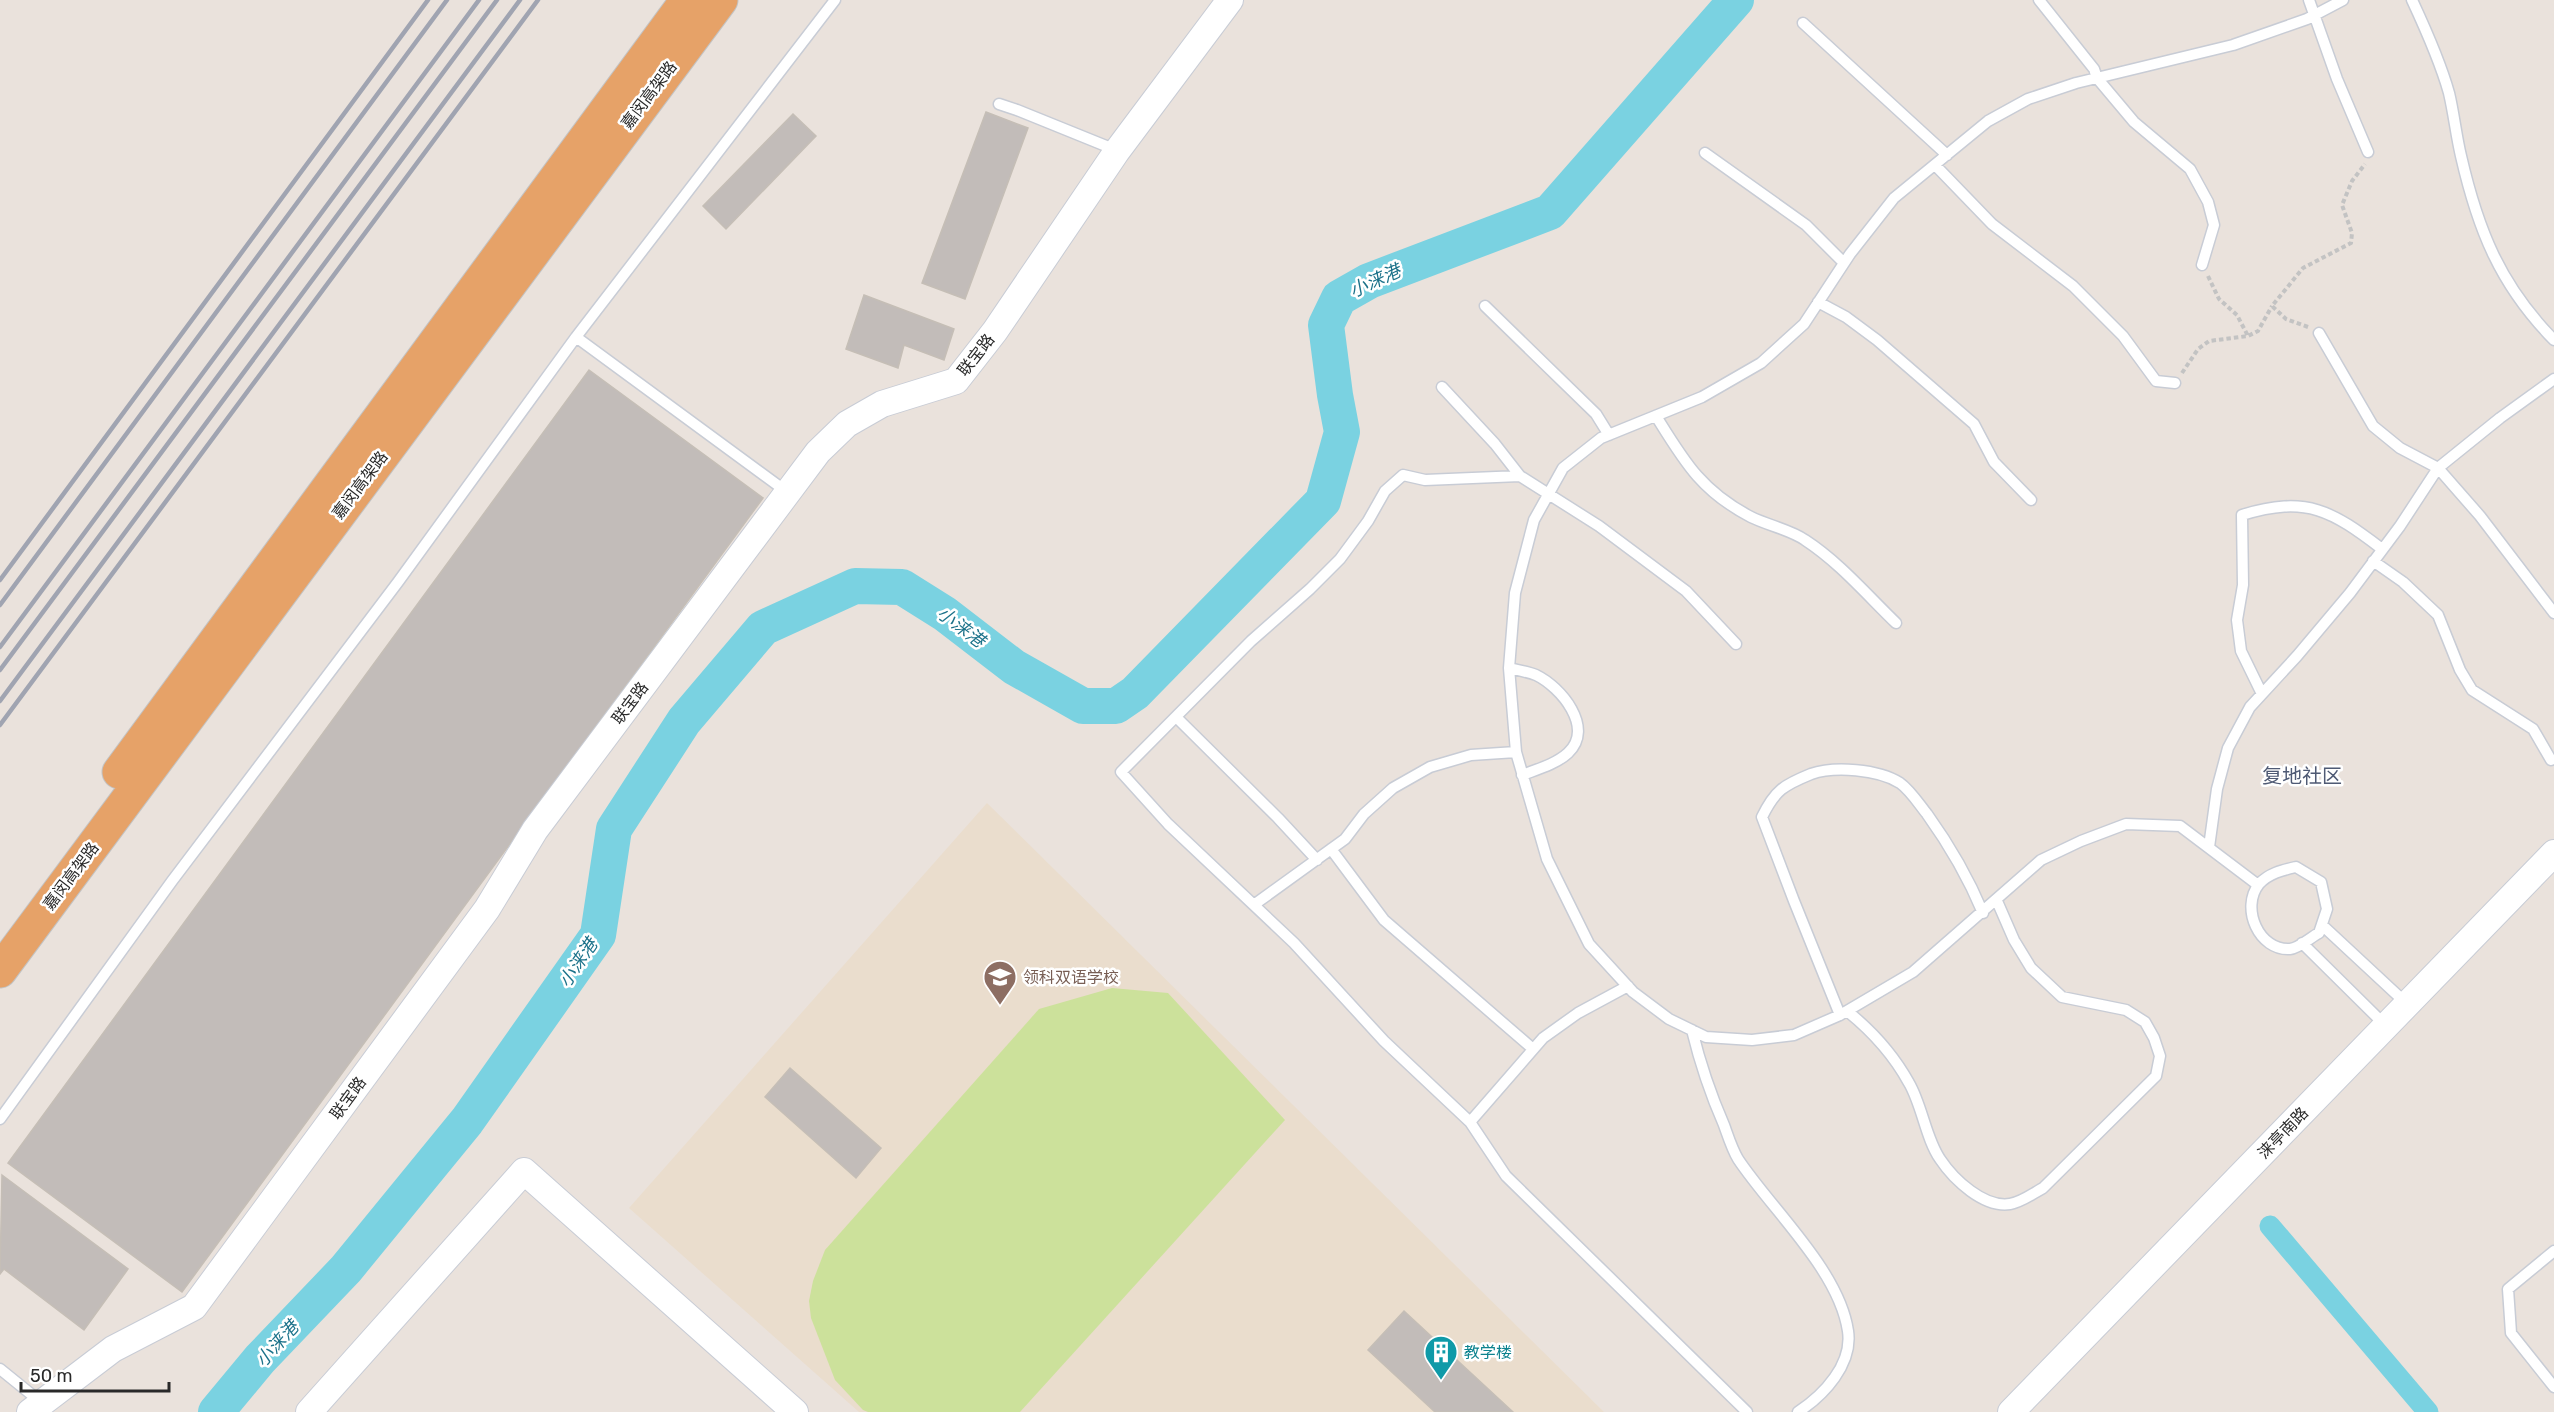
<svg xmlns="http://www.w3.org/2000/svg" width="2554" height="1412" viewBox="0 0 2554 1412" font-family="Rubik,'Noto Sans SC',sans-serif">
	<rect width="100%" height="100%" fill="#eae2dc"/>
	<!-- education -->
	<path fill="#eaddcd" d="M 987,803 L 1604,1412 L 859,1412 L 629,1208 Z"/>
	<!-- pitch -->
	<path fill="#cce19b" d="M 1112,988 L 1168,993 L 1285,1120 L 1020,1412 L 868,1412 L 863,1410 L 835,1380 L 811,1318 L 809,1301 L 813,1281 L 825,1250 L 1039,1009 Z"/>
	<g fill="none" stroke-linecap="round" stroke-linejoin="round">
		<!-- canal -->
		<path stroke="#7ad2e1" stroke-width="21" d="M 2270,1226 L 2428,1412"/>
		<!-- river -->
		<path stroke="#7ad2e1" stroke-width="36" d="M 216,1412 L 260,1359 L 346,1269 L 467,1121 L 598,935 L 614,829 L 684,721 L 763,628 L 855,586 L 902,587 L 945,614 L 1014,667 L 1083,706 L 1116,706 L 1135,693 L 1323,501 L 1342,432 L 1335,395 L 1326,325 L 1339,298 L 1369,281 L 1550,212 L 1736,0"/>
	</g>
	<!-- building -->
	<path fill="#c2bcb9" stroke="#c5beb6" stroke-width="1.5" d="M 986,112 L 1028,128 L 965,299 L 922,283 Z
		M 793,114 L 816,136 L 726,229 L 703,206 Z
		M 864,295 L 954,329 L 944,360 L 904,345 L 898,368 L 846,349 Z
		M 589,370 L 763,498 L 182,1292 L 8,1163 Z
		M 790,1068 L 881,1148 L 856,1178 L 765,1097 Z
		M 2,1175 L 128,1269 L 84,1330 L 4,1269 L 0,1274 Z
		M 1404,1311 L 1513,1412 L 1435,1412 L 1368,1350 Z"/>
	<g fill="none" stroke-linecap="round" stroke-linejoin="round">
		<!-- service casing -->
		<g stroke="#c8ccd5" stroke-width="13">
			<path id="service" d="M 2039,0 L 2094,69 L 2097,78 L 2134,122 L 2190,169 L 2208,202 L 2214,225 L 2202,265
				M 2309,0 L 2337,79 L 2368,152
				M 2412,0 C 2426,30 2440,61 2449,93 C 2454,114 2456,135 2461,156 C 2478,230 2500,285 2554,340
				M 1803,23 L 1947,155
				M 999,104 L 1017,110 L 1116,150
				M 1705,153 L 1806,225 L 1844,263
				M 1935,165 L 1992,224 L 2073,286 L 2123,336 L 2156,381 L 2175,383
				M 1818,302 L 1846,317 L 1877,340 L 1974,424 L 1994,462 L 2031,500
				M 1485,306 L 1596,414 L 1609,435
				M 2319,333 L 2373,426 L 2400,448 L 2438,468 L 2480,516 L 2554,613
				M 576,337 L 787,492
				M 1442,387 L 1495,444 L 1520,476 L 1599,526 L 1686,591 L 1736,644
				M 1656,416 C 1684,461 1701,491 1751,517 C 1767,525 1791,530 1805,540 C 1839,562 1867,595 1896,623
				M 1520,476 L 1425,480 L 1403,475 L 1385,491 L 1368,521 L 1340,559 L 1310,589 L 1251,641 L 1121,772 L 1168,824 L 1294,943 L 1384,1041 L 1470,1122 L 1506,1176 L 1747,1412
				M 2373,561 L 2403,582 L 2438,615 L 2460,670 L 2472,690 L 2533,729 L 2551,760
				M 1509,668 C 1518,670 1528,672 1536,675 C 1561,687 1595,728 1568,753 C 1556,764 1538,769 1522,775
				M 2262,694 L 2241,651 L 2237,620 L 2243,585 L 2242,515 C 2307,495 2332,511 2382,549
				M 1176,717 L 1278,818 L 1317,860
				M 2209,847 L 2217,789 L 2228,748 L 2250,707 L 2297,656 L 2350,593 L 2400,526 L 2438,468 L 2500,418 L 2554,379
				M 1331,849 L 1384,920 L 1533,1049
				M 2296,867 L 2321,882 L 2327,909 L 2319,933 C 2311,937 2299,948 2290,949 C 2259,951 2240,908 2259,884 C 2269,873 2283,870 2296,867 Z
				M 2258,885 L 2180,826 L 2126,824 L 2081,841 L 2041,860 L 1913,972 L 1840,1015 L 1794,1035 L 1752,1040 L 1706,1037 L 1669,1019 L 1633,992 L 1589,944 L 1547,859 L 1516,752 L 1509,668 L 1515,593 L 1534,520 L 1563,468 L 1601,438 L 1702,397 L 1761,363 L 1804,324 L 1850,254 L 1894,198 L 1988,121 L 2028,99 L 2076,83 L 2233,45 L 2307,19 L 2343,0
				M 1255,904 L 1345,839 L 1364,814 L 1393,788 L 1430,767 L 1471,755 L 1516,752
				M 2322,925 L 2407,1004
				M 2302,943 L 2386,1026
				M 1847,1011 C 1872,1031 1893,1054 1909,1083 C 1922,1105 1926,1139 1940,1159 C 1954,1180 1984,1208 2010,1204 C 2022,1202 2032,1194 2043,1188 L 2156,1076 L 2160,1056 L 2154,1038 L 2145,1022 L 2126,1010 L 2062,997 L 2031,968 L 2014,940 L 1997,901
				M 1840,1015 L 1794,901 L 1762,817 C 1775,790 1784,785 1811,774 C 1834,766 1878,769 1900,783 C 1910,790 1919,804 1927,814 C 1950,846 1968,877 1983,913
				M 1692,1030 C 1700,1063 1710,1093 1724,1125 C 1728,1136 1732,1149 1738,1159 C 1771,1209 1839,1270 1848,1331 C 1853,1364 1824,1395 1798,1412
				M 0,1119 L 172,881 L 398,582 L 576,337 L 835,0
				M 1470,1122 L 1543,1038 L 1578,1013 L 1628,986
				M 2554,1251 L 2508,1289 L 2511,1333 L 2554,1387
				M 0,1369 L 42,1403"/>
		</g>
		<!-- tertiary casing -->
		<g stroke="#c8ccd5" stroke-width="28">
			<path id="tertiary" d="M 30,1412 L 113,1349 L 194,1307 L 487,909 L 535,830 L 818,452 L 847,424 L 882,404 L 956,381 L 995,331 L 1117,151 L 1230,0
				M 309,1412 L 524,1171 L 795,1412
				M 2011,1412 L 2554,853"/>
		</g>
		<!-- trunk casing -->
		<g stroke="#c3c3c3" stroke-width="35">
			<path id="trunk" d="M 119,772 L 687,0
				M 0,971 L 721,0"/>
		</g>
		<!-- path -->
		<path stroke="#c3c3c3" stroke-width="4" stroke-dasharray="4.5 3" stroke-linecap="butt" d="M 2208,276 L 2219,299 L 2237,315 L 2248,336
			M 2308,327 L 2286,319 L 2272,306 L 2303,268 L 2351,243 L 2352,233 L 2342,205 L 2352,181 L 2365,164
			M 2182,373 L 2198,349 L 2209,341 L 2248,336 L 2258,331 L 2272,306"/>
		<!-- service -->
		<use href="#service" stroke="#fff" stroke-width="10"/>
		<!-- tertiary -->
		<use href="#tertiary" stroke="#fff" stroke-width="26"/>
		<!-- trunk -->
		<use href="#trunk" stroke="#e6a268" stroke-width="33"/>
		<!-- rail -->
		<path stroke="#a0a4b1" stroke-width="4.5" d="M 0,580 L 428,0
			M 0,605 L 447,0
			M 0,647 L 479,0
			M 0,670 L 497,0
			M 0,701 L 520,0
			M 0,725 L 538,0"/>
	</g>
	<!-- icons -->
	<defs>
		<g id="school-pin" transform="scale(1.725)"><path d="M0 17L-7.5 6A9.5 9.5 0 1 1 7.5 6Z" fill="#8d6e63" stroke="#fff"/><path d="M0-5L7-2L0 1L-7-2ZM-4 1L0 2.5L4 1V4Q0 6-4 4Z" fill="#fff"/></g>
		<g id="building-pin" transform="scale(1.725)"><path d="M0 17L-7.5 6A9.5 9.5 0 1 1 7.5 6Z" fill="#0f9aa8" stroke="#fff"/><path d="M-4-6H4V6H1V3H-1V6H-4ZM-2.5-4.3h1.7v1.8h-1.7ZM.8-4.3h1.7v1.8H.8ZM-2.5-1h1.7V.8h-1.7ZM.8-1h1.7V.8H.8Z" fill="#fff"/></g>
	</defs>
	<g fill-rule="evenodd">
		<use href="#school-pin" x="1000" y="977"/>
		<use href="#building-pin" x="1441" y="1352"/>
	</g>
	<g text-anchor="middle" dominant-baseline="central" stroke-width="5" stroke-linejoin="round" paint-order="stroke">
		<!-- street labels -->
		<g font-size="16" fill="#292929" stroke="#fff">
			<text transform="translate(649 95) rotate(-53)">嘉闵高架路</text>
			<text transform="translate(976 355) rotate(-52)">联宝路</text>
			<text transform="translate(360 485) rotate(-53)">嘉闵高架路</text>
			<text transform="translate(630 703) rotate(-53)">联宝路</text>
			<text transform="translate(71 876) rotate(-53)">嘉闵高架路</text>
			<text transform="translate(348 1098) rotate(-54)">联宝路</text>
			<text transform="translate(2283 1133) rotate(-46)">涞亭南路</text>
		</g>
		<!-- education labels -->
		<g font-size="16" fill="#785e54" stroke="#fff" text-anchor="start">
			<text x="1023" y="977">领科双语学校</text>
		</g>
		<!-- culture labels -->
		<g font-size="16" fill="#0d838f" stroke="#fff" text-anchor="start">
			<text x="1464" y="1352">教学楼</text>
		</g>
		<!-- water labels -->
		<g font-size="18" font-style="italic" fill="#1c728a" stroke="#fff">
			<text transform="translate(1375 281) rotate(-25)">小涞港</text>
			<text transform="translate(961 627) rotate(37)">小涞港</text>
			<text transform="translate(578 963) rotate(-56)">小涞港</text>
			<text transform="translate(277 1344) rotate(-48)">小涞港</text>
		</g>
		<!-- quarter labels -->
		<g font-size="20" fill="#4f5a74" stroke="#fff">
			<text x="2302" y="776">复地社区</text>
		</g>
	</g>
	<!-- scale -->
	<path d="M21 1382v9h148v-9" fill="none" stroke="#292929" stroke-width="3"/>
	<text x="30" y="1382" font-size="18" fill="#292929" stroke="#ffffff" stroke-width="4.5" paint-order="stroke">50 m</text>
</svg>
